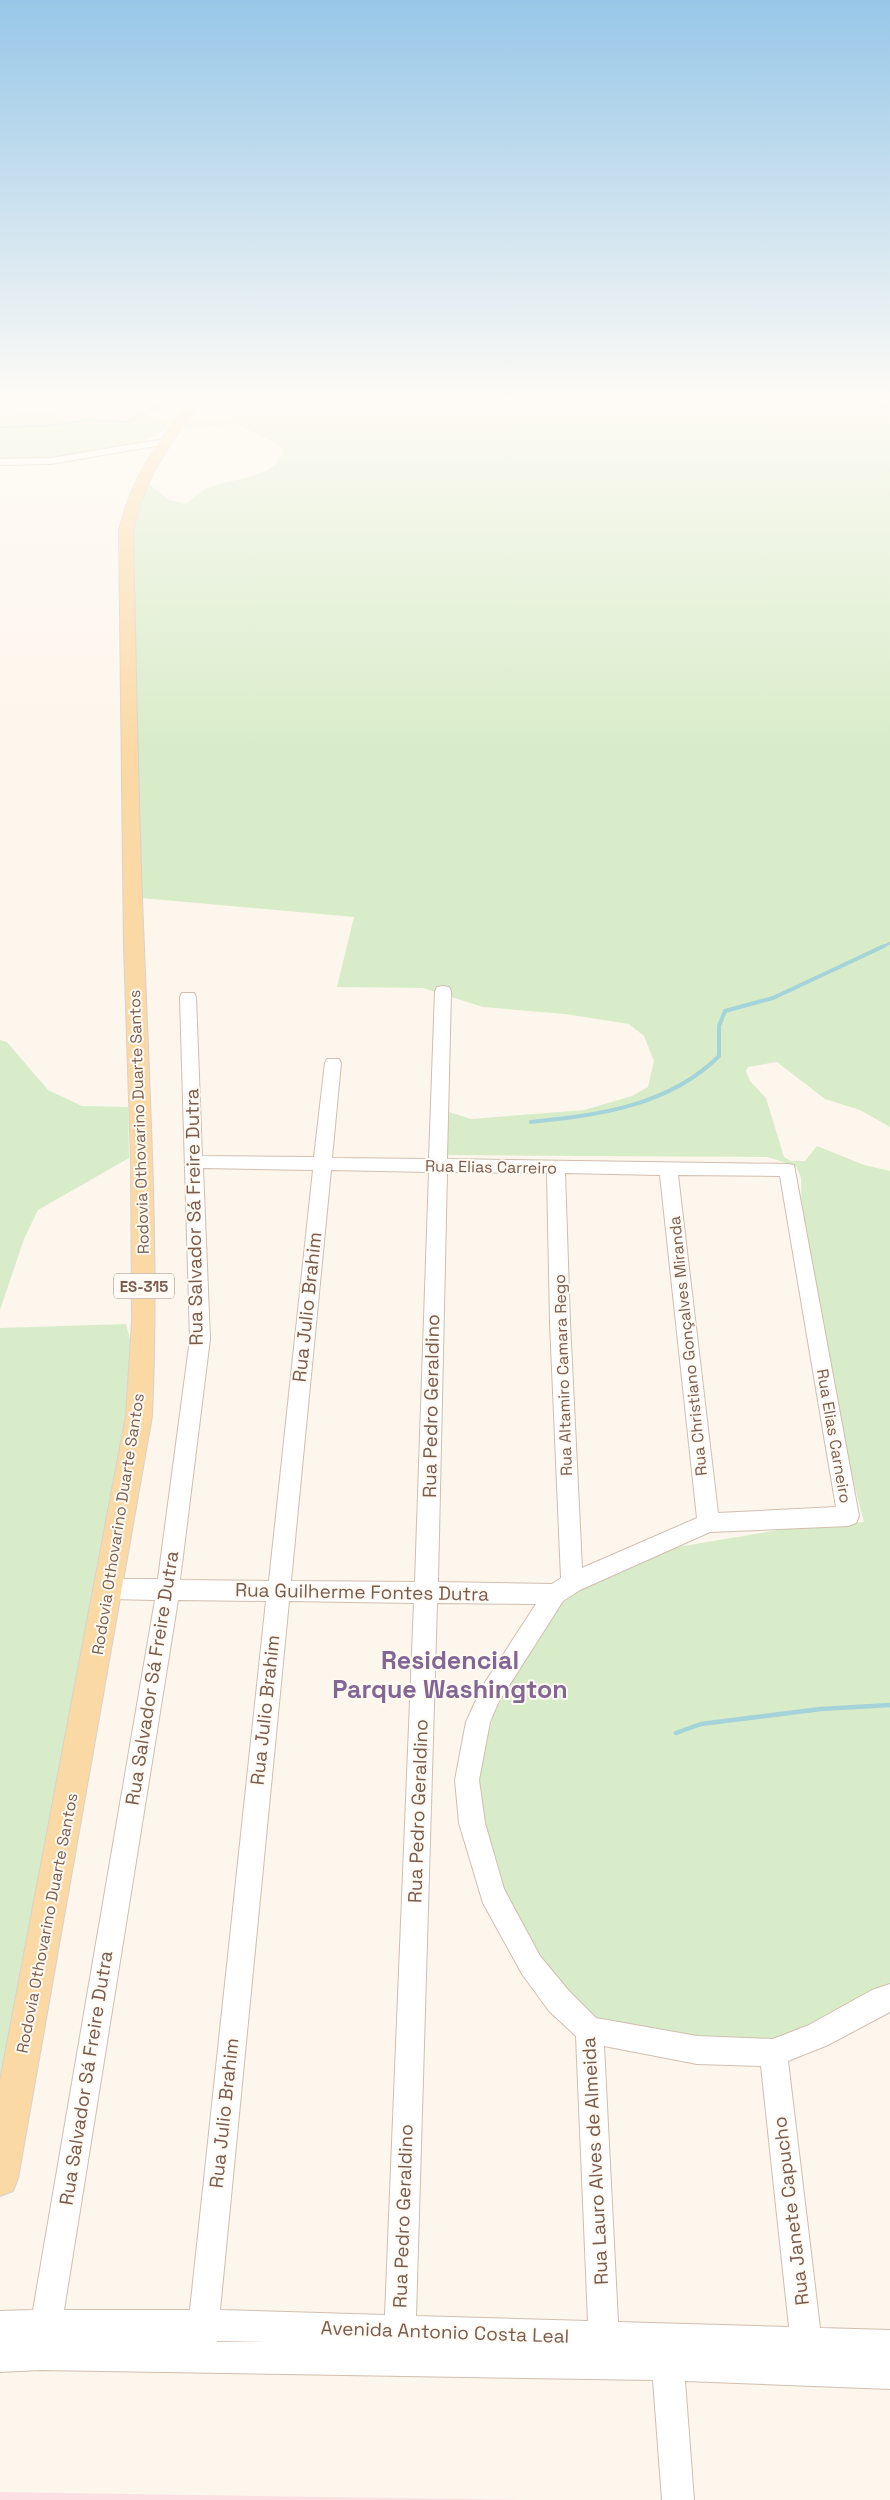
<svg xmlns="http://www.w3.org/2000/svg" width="890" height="2500" viewBox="0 0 890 2500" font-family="'Space Grotesk',sans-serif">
	<rect width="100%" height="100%" fill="#fdf6ec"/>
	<!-- medical -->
	<path fill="#fbdfe3" d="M 0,2492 L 521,2500 L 0,2500 Z"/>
	<!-- green -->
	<path fill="#d8ecc9" d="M 257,402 L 890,403 L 890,1127 L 860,1110 L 825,1099 L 777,1062 L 748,1067 L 746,1071 L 750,1081 L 766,1098 L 784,1157 L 791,1161 L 805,1161 L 817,1146 L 864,1165 L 890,1171 L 890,1990 L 782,2039 L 737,2048 L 590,2025 L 523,1942 L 482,1836 L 474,1776 L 495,1711 L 550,1611 L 592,1582 L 671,1548 L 796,1527 L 864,1522 L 823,1366 L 802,1218 L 801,1178 L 796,1166 L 767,1157 L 444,1155 L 446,1111 L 471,1119 L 584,1110 L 632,1096 L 648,1087 L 654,1061 L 644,1036 L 629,1024 L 565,1014 L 483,1007 L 423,988 L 337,987 L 354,917 L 141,898 L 129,523 L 144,480 L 169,500 L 186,504 C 193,499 200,491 208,488 C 229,478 278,479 283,450 L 279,445 L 237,424 L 179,429 L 185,422 L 218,421 L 237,415 L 237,406 Z
		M 97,403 L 106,415 L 117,415 L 127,404 L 165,403 L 166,405 L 148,414 L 167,422 L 168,426 C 141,455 40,459 0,460 L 0,408 L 7,407 L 30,414 L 83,407 Z
		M 0,1040 L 7,1042 L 48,1090 L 82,1106 L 128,1107 L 129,1158 L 38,1210 L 24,1239 L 0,1310 Z
		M 126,1324 L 132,1347 L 128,1412 L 0,2087 L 0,1328 Z"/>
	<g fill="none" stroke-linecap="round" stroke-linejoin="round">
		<!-- stream-far3 -->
		<path stroke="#a5d3da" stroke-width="2" d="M 869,402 L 890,409
			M 203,403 L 250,402
			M 0,427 L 47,426 L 87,420 L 127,422 L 167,402"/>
		<!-- stream-far2 -->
		<path stroke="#a5d3da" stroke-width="2.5" d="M 882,947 L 890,943"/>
		<!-- stream-far1 -->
		<path stroke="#a5d3da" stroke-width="4" d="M 531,1122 C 599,1115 669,1106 719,1056 L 719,1026 L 725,1011 L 773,998 L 884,946"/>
		<!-- stream -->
		<path stroke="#a5d3da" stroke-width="4.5" d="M 676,1733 L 701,1724 L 821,1709 L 890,1705"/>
		<!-- minor casing -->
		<g stroke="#d1beb0" stroke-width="2">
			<path id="minor" d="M 164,439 L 167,440 L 167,444 L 51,464 L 0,465 L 0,459 L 51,458 Z
				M 443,986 L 449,987 L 451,991 L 447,1159 L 788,1164 L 794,1165 L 859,1516 L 856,1523 L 848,1526 L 710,1532 L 580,1590 L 563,1601 L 498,1703 L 490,1722 L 479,1780 L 485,1823 L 504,1889 L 540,1956 L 569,1991 L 596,2018 L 697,2036 L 773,2039 L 809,2025 L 872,1990 L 890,1984 L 890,2012 L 828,2045 L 788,2061 L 820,2328 L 890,2330 L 890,2389 L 685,2381 L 694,2500 L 662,2500 L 653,2380 L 41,2370 L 0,2372 L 0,2311 L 33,2310 L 155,1600 L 109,1599 L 101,1596 L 98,1589 L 101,1582 L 109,1579 L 158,1579 L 190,1339 L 180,997 L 182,993 L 194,993 L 196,997 L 202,1156 L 314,1157 L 325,1063 L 327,1059 L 339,1059 L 341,1063 L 332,1158 L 429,1159 L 435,991 L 437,987 ZM 203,1168 L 313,1170 L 269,1581 L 180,1580 L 210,1339 ZM 331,1170 L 429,1172 L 415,1582 L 291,1581 ZM 447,1172 L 547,1173 L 550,1322 L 561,1578 L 552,1584 L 438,1582 ZM 565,1173 L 660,1175 L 697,1518 L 582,1568 L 570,1322 ZM 678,1175 L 780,1176 L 836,1507 L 718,1513 ZM 178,1600 L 266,1601 L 190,2310 L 64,2310 ZM 289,1601 L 414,1603 L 385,2315 L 220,2310 ZM 437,1603 L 536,1604 L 482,1687 L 466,1722 L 455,1780 L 459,1823 L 483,1903 L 522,1974 L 549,2011 L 576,2036 L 588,2321 L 416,2316 ZM 604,2046 L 697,2064 L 761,2066 L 789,2327 L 618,2322 ZM 217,2341 L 269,2342 L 217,2342 Z"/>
		</g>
		<!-- major casing -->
		<g stroke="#dad1cd" stroke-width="2">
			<path id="major" d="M 189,402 L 201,402 C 168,448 145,475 133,531 C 136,670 138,810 144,949 C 150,1105 159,1260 152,1416 L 18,2178 L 13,2191 L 0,2196 L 0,2081 L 126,1416 L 132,1321 L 131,1161 L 124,946 L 119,531 C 131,478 156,445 189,402 Z"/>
		</g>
		<!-- minor -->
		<use href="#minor" fill="#fff" fill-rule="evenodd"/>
		<!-- major -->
		<use href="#major" fill="#fbd9a5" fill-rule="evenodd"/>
	</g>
	<!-- sky -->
	<linearGradient id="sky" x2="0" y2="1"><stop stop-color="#97c7e8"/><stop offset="0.53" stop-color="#fefbf6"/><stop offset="1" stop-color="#fefbf6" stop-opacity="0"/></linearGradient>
	<rect width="890" height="752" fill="url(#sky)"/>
	<g text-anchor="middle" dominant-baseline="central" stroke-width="4" stroke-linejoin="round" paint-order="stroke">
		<!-- shield labels -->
		<rect fill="#fffaf3" stroke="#a28b7f" stroke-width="1" x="114" y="1273.5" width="60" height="25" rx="4"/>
		<g font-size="15" font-weight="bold" fill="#7a5c4d">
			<text x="144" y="1286">ES-315</text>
		</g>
		<!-- street labels -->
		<g font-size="16" fill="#7a5c4d" stroke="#fffaf3">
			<text transform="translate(139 1122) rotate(-92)">Rodovia Othovarino Duarte Santos</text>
			<text transform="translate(491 1167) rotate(1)">Rua Elias Carreiro</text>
			<text transform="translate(688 1346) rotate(-96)">Rua Christiano Gonçalves Miranda</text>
			<text transform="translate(563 1375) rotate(-92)">Rua Altamiro Camara Rego</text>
			<text transform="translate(834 1436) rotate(80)">Rua Elias Carneiro</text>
			<text transform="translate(118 1524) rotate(-81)">Rodovia Othovarino Duarte Santos</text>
			<text transform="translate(47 1923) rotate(-79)">Rodovia Othovarino Duarte Santos</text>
		</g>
		<!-- near-street labels -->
		<g font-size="19" fill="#7a5c4d" stroke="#fffaf3">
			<text transform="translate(194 1217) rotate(-91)">Rua Salvador Sá Freire Dutra</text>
			<text transform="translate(307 1307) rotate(-84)">Rua Julio Brahim</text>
			<text transform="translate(431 1406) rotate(-89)">Rua Pedro Geraldino</text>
			<text transform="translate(362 1592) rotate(1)">Rua Guilherme Fontes Dutra</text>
			<text transform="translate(152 1678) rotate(-81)">Rua Salvador Sá Freire Dutra</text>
			<text transform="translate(265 1710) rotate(-84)">Rua Julio Brahim</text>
			<text transform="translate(418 1811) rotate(-88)">Rua Pedro Geraldino</text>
			<text transform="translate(86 2078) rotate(-81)">Rua Salvador Sá Freire Dutra</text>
			<text transform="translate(224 2113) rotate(-84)">Rua Julio Brahim</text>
			<text transform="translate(595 2161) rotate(-93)">Rua Lauro Alves de Almeida</text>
			<text transform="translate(791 2211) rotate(-97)">Rua Janete Capucho</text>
			<text transform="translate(403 2216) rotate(-88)">Rua Pedro Geraldino</text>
			<text transform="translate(445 2332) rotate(2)">Avenida Antonio Costa Leal</text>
		</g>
		<!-- near-district labels -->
		<g font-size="25" font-weight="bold" fill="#846695" stroke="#fffaf3">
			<text x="450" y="1660">Residencial<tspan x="450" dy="29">Parque Washington</tspan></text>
		</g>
	</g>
</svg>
